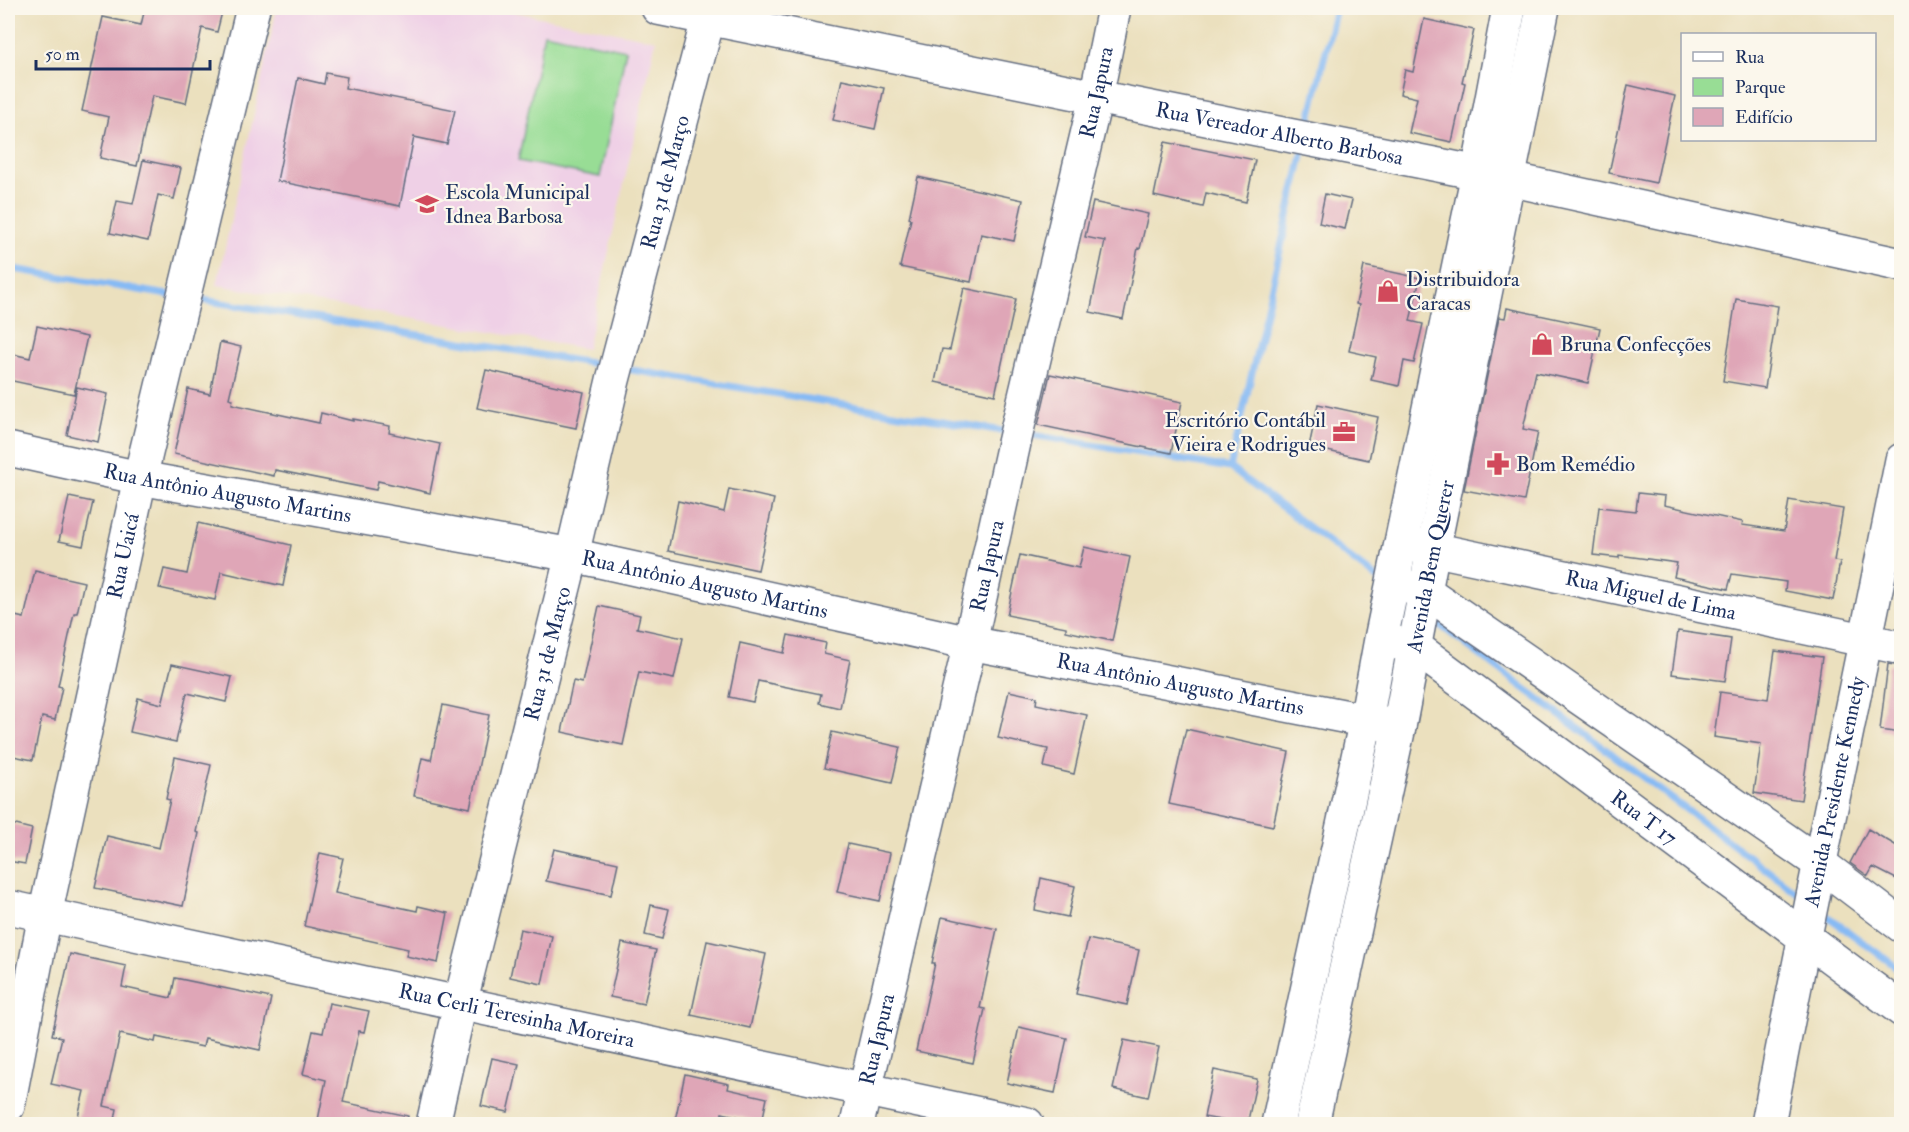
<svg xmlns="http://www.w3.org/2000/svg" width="1909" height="1132" viewBox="0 0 1909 1132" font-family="'IM FELL Double Pica',serif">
	<rect width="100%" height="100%" fill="#fbf7ec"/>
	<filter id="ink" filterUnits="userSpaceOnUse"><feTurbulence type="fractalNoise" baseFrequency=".0167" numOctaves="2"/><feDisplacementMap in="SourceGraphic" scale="12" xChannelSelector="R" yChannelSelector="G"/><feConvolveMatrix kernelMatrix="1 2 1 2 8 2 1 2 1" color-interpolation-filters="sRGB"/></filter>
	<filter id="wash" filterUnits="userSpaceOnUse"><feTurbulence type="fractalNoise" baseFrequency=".008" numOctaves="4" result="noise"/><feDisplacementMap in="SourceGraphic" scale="24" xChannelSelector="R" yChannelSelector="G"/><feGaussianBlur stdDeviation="1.35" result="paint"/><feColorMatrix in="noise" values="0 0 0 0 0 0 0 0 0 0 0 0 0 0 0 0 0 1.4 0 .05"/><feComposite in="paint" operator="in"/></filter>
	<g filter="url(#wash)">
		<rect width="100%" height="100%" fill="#ebe0be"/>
		<!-- built -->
		<path fill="#efd0e6" d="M 277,8 L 494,8 L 656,40 L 587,349 L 217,285 Z"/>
		<!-- green -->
		<path fill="#98dd95" stroke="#5a867a" stroke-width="1.5" d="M 544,33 L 626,50 L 600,177 L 518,161 Z"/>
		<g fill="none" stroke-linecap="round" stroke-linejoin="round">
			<!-- stream -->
			<path stroke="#86baf4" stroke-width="7" d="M 1307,131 L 1336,8
				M 8,268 L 174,296
				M 191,298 L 609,366
				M 626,369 L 1009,432
				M 1026,434 L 1230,468 L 1379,580
				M 1230,468 L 1304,147
				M 1433,620 L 1803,897
				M 1819,910 L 1902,971"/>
		</g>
		<g id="blocks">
			<!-- building -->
			<path fill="#dfa6b7" d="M 145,8 L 223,8 L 217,32 L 202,28 L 186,103 L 152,96 L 137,166 L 100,158 L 109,117 L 82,111 L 103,17 L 141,25 Z
				M 1424,19 L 1474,30 L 1462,82 L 1465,83 L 1452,142 L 1409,133 L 1417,98 L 1400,94 L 1405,70 L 1413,72 Z
				M 326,73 L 347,77 L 345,88 L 455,110 L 447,144 L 414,137 L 400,206 L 277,181 L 298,78 L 324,84 Z
				M 842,79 L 884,88 L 875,129 L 833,120 Z
				M 1628,85 L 1675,96 L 1656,183 L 1609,173 Z
				M 1165,142 L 1255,160 L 1246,202 L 1206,193 L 1203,207 L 1154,196 Z
				M 143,160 L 181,168 L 174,199 L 158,195 L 148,241 L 110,233 L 117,201 L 133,204 Z
				M 918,177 L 1023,200 L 1014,241 L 981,234 L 971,282 L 900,267 L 911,219 L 909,218 Z
				M 1325,194 L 1352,200 L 1345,229 L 1319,223 Z
				M 1093,202 L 1148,214 L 1140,249 L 1138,248 L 1123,319 L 1090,312 L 1105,241 L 1085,237 Z
				M 1364,266 L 1420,278 L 1410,321 L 1423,324 L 1414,363 L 1404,361 L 1399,386 L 1371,380 L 1376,357 L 1349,351 L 1359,305 L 1356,304 Z
				M 964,288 L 1016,299 L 995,395 L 935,382 L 942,349 L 950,350 Z
				M 1736,299 L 1778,306 L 1765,388 L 1723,381 Z
				M 1507,308 L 1600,328 L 1588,383 L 1536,372 L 1523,429 L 1538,432 L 1524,501 L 1464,490 L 1499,317 L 1505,318 Z
				M 37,326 L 87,337 L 74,394 L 8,380 L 8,353 L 30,358 Z
				M 220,342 L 241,347 L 229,398 L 233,399 L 232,404 L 319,423 L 321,413 L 353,421 L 353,419 L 390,426 L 389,433 L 440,444 L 430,493 L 378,481 L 376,490 L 275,470 L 274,476 L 174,454 L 188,389 L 210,394 Z
				M 486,370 L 584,392 L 576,428 L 477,408 Z
				M 1050,374 L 1182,402 L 1171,453 L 1038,425 Z
				M 77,387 L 108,394 L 98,442 L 67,435 Z
				M 1318,404 L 1378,417 L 1369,460 L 1309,447 Z
				M 729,489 L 774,499 L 758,570 L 668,551 L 678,501 L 724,512 Z
				M 1638,493 L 1665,496 L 1664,505 L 1743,522 L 1742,525 L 1784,531 L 1789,500 L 1843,509 L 1834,561 L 1840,562 L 1833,600 L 1785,591 L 1786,582 L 1732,574 L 1728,589 L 1674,577 L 1677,563 L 1619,555 L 1619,558 L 1593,555 L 1599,507 L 1636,511 Z
				M 69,497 L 93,502 L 83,546 L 59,541 Z
				M 198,523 L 291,545 L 283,586 L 221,572 L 215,600 L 159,588 L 164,569 L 187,574 Z
				M 1084,547 L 1130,557 L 1112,641 L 1066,631 L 1066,627 L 1007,615 L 1020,555 L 1079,568 Z
				M 35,571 L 84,582 L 77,613 L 74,613 L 58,686 L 62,687 L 55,720 L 42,717 L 33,760 L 8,755 L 8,652 L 15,616 L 24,618 Z
				M 599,606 L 640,615 L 637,628 L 683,638 L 674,679 L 639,672 L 623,745 L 562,732 L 573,681 L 582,683 Z
				M 1678,631 L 1731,639 L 1725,681 L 1672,674 Z
				M 788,635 L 826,643 L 824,654 L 850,660 L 840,708 L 819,703 L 821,694 L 758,681 L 753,702 L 729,697 L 740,643 L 784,653 Z
				M 1775,651 L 1822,657 L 1801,800 L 1754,793 L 1761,744 L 1714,737 L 1720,692 L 1768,699 Z
				M 172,664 L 232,677 L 226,702 L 187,693 L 176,742 L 130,732 L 138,698 L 162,704 Z
				M 1888,664 L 1902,666 L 1902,733 L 1880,730 Z
				M 1009,691 L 1037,697 L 1036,704 L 1087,715 L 1074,774 L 1044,767 L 1048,749 L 998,738 Z
				M 443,705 L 489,715 L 470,808 L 414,796 L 422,758 L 431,760 Z
				M 1186,729 L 1289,752 L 1273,826 L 1169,804 Z
				M 832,732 L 900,747 L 892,783 L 824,768 Z
				M 175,757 L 211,765 L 196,832 L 199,833 L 183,906 L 95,888 L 107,836 L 159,848 L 170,800 L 166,799 Z
				M 8,823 L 32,829 L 25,864 L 8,861 Z
				M 1868,829 L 1902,849 L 1902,882 L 1873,867 L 1868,876 L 1850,863 Z
				M 848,844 L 890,853 L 880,901 L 837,892 Z
				M 554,849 L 618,863 L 611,895 L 546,881 Z
				M 320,853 L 343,858 L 335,893 L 417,911 L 418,906 L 448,913 L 438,963 L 406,956 L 408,949 L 304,926 Z
				M 1041,878 L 1075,886 L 1068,917 L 1035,910 Z
				M 651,905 L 669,909 L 662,939 L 645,935 Z
				M 942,917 L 997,929 L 980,1008 L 985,1009 L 973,1063 L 916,1051 L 935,963 L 932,963 Z
				M 520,929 L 552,936 L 542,984 L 510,977 Z
				M 1088,939 L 1139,950 L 1127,1005 L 1076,994 Z
				M 707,941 L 766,954 L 750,1028 L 691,1015 Z
				M 622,943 L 656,950 L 644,1004 L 610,997 Z
				M 70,954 L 126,966 L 122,987 L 171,998 L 175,978 L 271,998 L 260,1050 L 205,1038 L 203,1047 L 156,1037 L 155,1042 L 120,1034 L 104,1106 L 117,1109 L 114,1125 L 76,1125 L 84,1091 L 51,1084 L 62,1037 L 52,1035 Z
				M 329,1003 L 369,1011 L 364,1032 L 359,1031 L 343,1102 L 408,1116 L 407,1125 L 317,1125 L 326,1080 L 303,1074 L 313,1031 L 323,1033 Z
				M 1019,1027 L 1067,1038 L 1055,1093 L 1007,1083 Z
				M 1124,1040 L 1159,1047 L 1148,1097 L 1113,1089 Z
				M 492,1058 L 519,1064 L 508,1112 L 481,1106 Z
				M 1214,1070 L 1257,1079 L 1247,1125 L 1204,1117 Z
				M 685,1074 L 729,1084 L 728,1089 L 767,1098 L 762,1122 L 722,1113 L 720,1125 L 674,1125 Z"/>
		</g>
	</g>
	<g filter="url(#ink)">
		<use href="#blocks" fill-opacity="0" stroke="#646d80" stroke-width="1.5"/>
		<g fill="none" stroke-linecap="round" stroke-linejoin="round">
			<!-- minor casing -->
			<g stroke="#646d80" stroke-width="36">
				<g id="minor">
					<path id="s1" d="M 658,8 L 1096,97 L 1509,179 L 1902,265"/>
					<path id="s2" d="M 8,449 L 140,478 L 572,555 L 970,643 L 1399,727"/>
					<path id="s3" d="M 1413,545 L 1902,648"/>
					<path d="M 1407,587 L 1425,591 L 1819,863 L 1902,926"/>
					<path id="s4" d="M 1397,643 L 1415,647 L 1902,1010"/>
					<path id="s5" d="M 8,907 L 1027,1124"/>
					<path id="s6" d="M 8,1106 L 45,915 L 140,478 L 253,8"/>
					<path id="s7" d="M 433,1124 L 460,1004 L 572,555 L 613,380 L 711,8"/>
					<path id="s8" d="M 857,1124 L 970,643 L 1014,443 L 1096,97 L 1114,8"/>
					<path d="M 1278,1124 L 1366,720 L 1381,639 L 1478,173 L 1509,8"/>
					<path id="s9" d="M 1312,1124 L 1399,727 L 1433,550 L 1543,8"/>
					<path id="s10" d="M 1768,1124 C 1810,902 1858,682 1902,460"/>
				</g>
			</g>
			<!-- minor -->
			<use href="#minor" stroke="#fff" stroke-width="33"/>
		</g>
	</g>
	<!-- icons -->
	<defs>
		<g id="school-bare" transform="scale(1.8)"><path d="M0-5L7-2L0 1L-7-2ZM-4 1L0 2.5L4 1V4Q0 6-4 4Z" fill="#d1495b" stroke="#fbf7ec" stroke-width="2.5" paint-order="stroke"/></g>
		<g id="shop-bare" transform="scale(1.8)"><path d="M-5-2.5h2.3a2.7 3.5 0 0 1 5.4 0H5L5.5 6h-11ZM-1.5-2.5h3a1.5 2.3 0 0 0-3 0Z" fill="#d1495b" stroke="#fbf7ec" stroke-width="2.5" paint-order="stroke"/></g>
		<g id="office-bare" transform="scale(1.8)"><path d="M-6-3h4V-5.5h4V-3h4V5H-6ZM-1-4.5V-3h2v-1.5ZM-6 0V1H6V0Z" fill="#d1495b" stroke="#fbf7ec" stroke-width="2.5" paint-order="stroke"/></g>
		<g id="pharmacy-bare" transform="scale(1.8)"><path d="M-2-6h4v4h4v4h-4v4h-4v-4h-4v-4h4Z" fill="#d1495b" stroke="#fbf7ec" stroke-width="2.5" paint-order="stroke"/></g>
	</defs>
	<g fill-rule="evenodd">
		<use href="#school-bare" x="427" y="204"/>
		<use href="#shop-bare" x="1388" y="291"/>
		<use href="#shop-bare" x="1542" y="344"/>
		<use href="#office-bare" x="1344" y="432"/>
		<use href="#pharmacy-bare" x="1498" y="464"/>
	</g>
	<g text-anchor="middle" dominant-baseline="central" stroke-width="4.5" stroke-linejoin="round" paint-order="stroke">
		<!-- street labels -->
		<g font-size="21" fill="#1b2f5e" stroke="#fbf7ec">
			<text stroke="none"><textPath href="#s8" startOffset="1059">Rua Japura</textPath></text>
			<text stroke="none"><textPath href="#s1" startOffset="634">Rua Vereador Alberto Barbosa</textPath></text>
			<text stroke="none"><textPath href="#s7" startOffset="970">Rua 31 de Março</textPath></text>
			<text stroke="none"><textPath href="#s2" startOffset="224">Rua Antônio Augusto Martins</textPath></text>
			<text stroke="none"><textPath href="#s6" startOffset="562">Rua Uaicá</textPath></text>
			<text stroke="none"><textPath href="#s8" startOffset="573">Rua Japura</textPath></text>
			<text stroke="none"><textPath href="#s9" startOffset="570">Avenida Bem Querer</textPath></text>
			<text stroke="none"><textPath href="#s2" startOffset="710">Rua Antônio Augusto Martins</textPath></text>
			<text stroke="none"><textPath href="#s3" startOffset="243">Rua Miguel de Lima</textPath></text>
			<text stroke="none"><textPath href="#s7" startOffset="484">Rua 31 de Março</textPath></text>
			<text stroke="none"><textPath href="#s2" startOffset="1196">Rua Antônio Augusto Martins</textPath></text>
			<text stroke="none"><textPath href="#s10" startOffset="339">Avenida Presidente Kennedy</textPath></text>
			<text stroke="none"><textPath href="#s4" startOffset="304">Rua T 17</textPath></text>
			<text stroke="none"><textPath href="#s5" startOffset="520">Rua Cerli Teresinha Moreira</textPath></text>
			<text stroke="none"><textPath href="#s8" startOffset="87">Rua Japura</textPath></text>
		</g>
		<!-- poi labels -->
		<g font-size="21" fill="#1b2f5e" stroke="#fbf7ec" text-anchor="start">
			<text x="445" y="192">Escola Municipal<tspan x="445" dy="24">Idnea Barbosa</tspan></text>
			<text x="1406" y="279">Distribuidora<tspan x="1406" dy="24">Caracas</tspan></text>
			<text x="1560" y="344">Bruna Confecções</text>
			<text x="1326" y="420" text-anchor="end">Escritório Contábil<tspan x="1326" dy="24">Vieira e Rodrigues</tspan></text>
			<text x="1516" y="464">Bom Remédio</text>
		</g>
	</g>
	<!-- margin -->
	<rect width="1909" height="1132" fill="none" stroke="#fbf7ec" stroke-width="30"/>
	<!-- legend -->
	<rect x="1681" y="33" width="195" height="108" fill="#fbf7ec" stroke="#a1a7b3" stroke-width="1.5"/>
	<rect x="1693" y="52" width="30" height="9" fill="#ffffff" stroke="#a1a7b3" stroke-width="1.5"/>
	<text x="1735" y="63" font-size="18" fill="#1b2f5e">Rua</text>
	<rect x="1693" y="78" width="30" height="18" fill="#98dd95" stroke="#a1a7b3" stroke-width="1.5"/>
	<text x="1735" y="93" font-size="18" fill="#1b2f5e">Parque</text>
	<rect x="1693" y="108" width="30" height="18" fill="#dfa6b7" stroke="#a1a7b3" stroke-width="1.5"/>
	<text x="1735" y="123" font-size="18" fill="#1b2f5e">Edifício</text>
	<!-- scale -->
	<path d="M36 60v9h174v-9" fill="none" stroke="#1b2f5e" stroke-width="3"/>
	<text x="45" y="60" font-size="18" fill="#1b2f5e" stroke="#fbf7ec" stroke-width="4.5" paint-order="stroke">50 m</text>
</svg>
